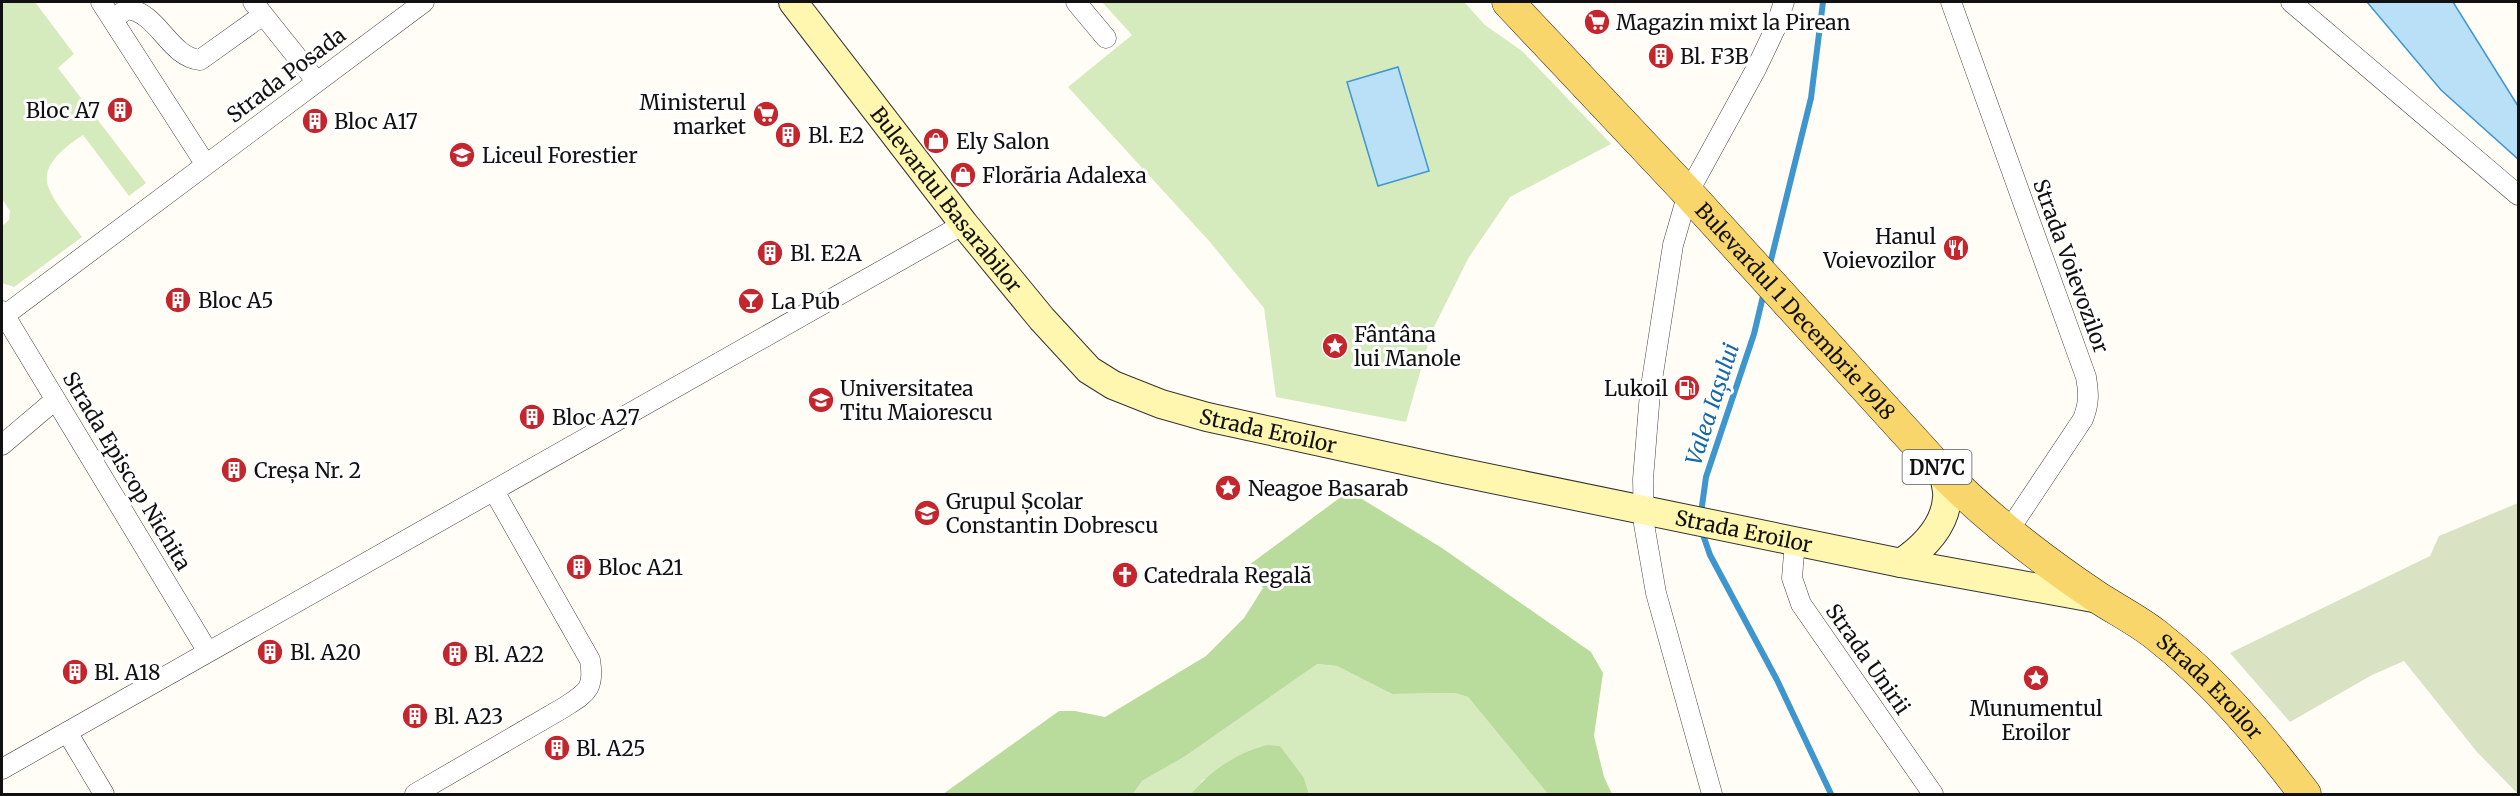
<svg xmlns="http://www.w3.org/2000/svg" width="2520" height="796" viewBox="0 0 2520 796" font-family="Merriweather,serif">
	<rect width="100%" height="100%" fill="#fffdf5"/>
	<!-- green -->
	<path fill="#d5ebbd" d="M 2,2 L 35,2 L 74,54 L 58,68 L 146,183 L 129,196 L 83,135 C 69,144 44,162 47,181 C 48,196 73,224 82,237 L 14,287 L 2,283 L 2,226 L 9,220 L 10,211 L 2,199 Z
		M 1102,2 L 1464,2 L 1485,25 L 1522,51 L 1611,144 L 1510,197 L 1469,257 L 1431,333 L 1406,422 L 1276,397 L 1264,308 L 1210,242 L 1068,87 L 1132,35 Z
		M 1316,664 L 1337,666 L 1392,694 L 1455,693 L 1468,697 L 1548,794 L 1309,794 L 1304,778 L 1204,779 L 1191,794 L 1133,794 L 1142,781 L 1184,757 Z"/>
	<!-- forest -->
	<path fill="#b9dc9c" d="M 1349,491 L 1442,548 L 1591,652 L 1603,673 L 1594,736 L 1604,777 L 1612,794 L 1548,794 L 1468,697 L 1455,693 L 1392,694 L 1337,666 L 1317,664 L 1184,757 L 1142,781 L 1133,794 L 943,794 L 1059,711 L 1075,711 L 1105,717 L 1206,656 L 1244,618 L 1263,588 L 1249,565 Z
		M 1267,745 L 1280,746 L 1304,778 L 1309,794 L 1191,794 C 1211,770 1237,753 1267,745 Z"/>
	<!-- cemetery -->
	<path fill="#d9e3c4" d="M 2518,503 L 2518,794 L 2477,752 L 2404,661 L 2372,675 L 2290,722 L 2230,653 L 2430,556 L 2439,536 Z"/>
	<!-- water -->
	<path fill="#b9e0f7" stroke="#3f96cf" stroke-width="1.5" d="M 2367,2 L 2453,2 L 2518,106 L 2518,159 L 2441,90 Z
		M 1398,67 L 1429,171 L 1378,186 L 1347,82 Z"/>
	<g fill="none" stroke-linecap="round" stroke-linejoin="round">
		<!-- stream -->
		<path stroke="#3f96cf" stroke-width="6" d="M 1769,268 L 1811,98 L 1823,2
			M 1701,513 L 1706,477 L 1754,334 L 1764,292
			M 1701,529 L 1710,555 L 1777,680 L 1831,794"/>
		<!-- street casing -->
		<g stroke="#444" stroke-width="21">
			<path id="street" d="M 101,2 L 206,165
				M 253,2 L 317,82
				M 1076,2 L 1106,38
				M 1951,2 L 2086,377 C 2089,393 2089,404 2083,419 L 2007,533
				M 2291,2 L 2518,195
				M 113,19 L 127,9 C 158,12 169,57 200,60 L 263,15
				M 2,311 L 208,652
				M 5,315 L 424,2
				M 2,445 L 55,400
				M 1795,541 L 1792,578 L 1801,604 L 1933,794
				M 67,732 L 104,794
				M 2,769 L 964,224
				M 415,794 L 563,708 C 586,693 595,690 590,660 L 494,491
				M 1712,794 L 1656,593 L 1644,524 L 1643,479 L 1650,393 L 1673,245 L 1688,193 L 1756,69 L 1775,29 L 1784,2"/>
		</g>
		<!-- secondary casing -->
		<g stroke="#333" stroke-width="30">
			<g id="secondary">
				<path id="s1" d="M 793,2 L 964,224 L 1042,319 L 1089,370 L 1113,385 L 1161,404 L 1207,417 L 1449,470 L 1901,563 L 2099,599"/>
				<path d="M 1901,563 C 1923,548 1945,527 1947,498 C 1948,491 1945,482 1944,474"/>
			</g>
		</g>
		<!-- primary casing -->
		<g stroke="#222" stroke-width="33">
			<g id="primary">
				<path id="s2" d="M 1508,2 L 1688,193 L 1944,474 C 1991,521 2042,560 2097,597 C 2117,610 2137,620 2155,634 C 2214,680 2260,735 2305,794"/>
			</g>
		</g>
		<!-- street -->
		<use href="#street" stroke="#fff" stroke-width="20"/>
		<!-- secondary -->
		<use href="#secondary" stroke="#fff6b0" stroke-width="28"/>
		<!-- primary -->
		<use href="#primary" stroke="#f9d66b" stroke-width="32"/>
	</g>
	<!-- icons -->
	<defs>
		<g id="supermarket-disc" transform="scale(1.35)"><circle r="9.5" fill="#c4262e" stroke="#fff"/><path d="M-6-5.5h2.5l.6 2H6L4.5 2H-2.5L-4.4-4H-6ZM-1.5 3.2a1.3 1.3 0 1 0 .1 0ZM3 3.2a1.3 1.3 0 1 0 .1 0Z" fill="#fff"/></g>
		<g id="building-disc" transform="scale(1.35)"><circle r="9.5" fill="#c4262e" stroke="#fff"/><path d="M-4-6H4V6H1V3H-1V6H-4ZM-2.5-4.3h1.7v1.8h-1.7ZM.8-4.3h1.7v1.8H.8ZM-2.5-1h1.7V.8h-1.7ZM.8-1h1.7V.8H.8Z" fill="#fff"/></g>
		<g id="shop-disc" transform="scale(1.35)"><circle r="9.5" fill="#c4262e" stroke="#fff"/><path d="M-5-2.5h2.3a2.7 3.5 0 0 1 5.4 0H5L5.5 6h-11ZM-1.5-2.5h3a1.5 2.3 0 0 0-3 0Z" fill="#fff"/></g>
		<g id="university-disc" transform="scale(1.35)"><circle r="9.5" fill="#c4262e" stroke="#fff"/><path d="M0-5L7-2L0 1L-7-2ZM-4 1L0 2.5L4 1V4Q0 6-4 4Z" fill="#fff"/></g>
		<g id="restaurant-disc" transform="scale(1.35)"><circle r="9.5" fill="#c4262e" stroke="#fff"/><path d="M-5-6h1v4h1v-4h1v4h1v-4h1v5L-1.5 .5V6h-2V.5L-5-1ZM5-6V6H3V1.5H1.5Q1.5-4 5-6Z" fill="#fff"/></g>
		<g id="bar-disc" transform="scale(1.35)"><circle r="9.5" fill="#c4262e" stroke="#fff"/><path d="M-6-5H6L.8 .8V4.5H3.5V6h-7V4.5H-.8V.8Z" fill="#fff"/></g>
		<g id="sight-disc" transform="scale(1.35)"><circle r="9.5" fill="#c4262e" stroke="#fff"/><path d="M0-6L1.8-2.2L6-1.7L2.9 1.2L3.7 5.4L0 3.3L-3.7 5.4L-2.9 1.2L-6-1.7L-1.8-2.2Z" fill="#fff"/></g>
		<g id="fuel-disc" transform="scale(1.35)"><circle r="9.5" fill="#c4262e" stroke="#fff"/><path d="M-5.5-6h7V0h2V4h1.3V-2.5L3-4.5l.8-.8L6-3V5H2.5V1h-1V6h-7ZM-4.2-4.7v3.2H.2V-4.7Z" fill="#fff"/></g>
		<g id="church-disc" transform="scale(1.35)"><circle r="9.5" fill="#c4262e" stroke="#fff"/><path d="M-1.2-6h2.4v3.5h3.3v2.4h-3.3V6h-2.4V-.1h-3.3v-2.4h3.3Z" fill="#fff"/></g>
	</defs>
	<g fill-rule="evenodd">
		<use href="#supermarket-disc" x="1597" y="22"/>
		<use href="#building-disc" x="1661" y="56"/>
		<use href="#building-disc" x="120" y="110"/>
		<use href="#supermarket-disc" x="766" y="114"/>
		<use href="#building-disc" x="315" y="121"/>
		<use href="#building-disc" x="788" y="135"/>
		<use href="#shop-disc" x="936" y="141"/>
		<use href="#university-disc" x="462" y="155"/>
		<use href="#shop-disc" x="963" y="175"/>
		<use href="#restaurant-disc" x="1956" y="248"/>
		<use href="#building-disc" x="770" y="253"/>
		<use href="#building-disc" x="178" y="300"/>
		<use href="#bar-disc" x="751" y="301"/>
		<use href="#sight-disc" x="1335" y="346"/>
		<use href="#fuel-disc" x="1687" y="388"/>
		<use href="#university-disc" x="821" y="400"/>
		<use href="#building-disc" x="532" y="417"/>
		<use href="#building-disc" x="234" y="470"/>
		<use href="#sight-disc" x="1228" y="488"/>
		<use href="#university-disc" x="927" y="513"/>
		<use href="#building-disc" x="579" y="567"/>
		<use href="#church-disc" x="1125" y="575"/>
		<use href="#building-disc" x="270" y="652"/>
		<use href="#building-disc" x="455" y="654"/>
		<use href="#building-disc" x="75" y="672"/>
		<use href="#sight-disc" x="2036" y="678"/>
		<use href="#building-disc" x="415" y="716"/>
		<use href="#building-disc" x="557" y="748"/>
	</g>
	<g text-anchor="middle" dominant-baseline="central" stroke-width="6" stroke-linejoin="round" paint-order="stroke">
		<!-- shield labels -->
		<rect fill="#fff" stroke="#585858" stroke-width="1.5" x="1902.5" y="450" width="69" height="34" rx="4.5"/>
		<g font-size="20" font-weight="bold" fill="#111">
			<text x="1937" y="467">DN7C</text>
		</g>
		<!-- poi labels -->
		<g font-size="21" fill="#111" stroke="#fff" text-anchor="start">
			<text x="1616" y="22">Magazin mixt la Pirean</text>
			<text x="1680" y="56">Bl. F3B</text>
			<text x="746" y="102" text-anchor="end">Ministerul<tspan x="746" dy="24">market</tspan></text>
			<text x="100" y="110" text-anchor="end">Bloc A7</text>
			<text x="334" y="121">Bloc A17</text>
			<text x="808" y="135">Bl. E2</text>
			<text x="956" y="141">Ely Salon</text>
			<text x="482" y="155">Liceul Forestier</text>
			<text x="982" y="175">Florăria Adalexa</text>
			<text x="1936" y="236" text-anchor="end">Hanul<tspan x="1936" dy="24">Voievozilor</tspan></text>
			<text x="790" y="253">Bl. E2A</text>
			<text x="198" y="300">Bloc A5</text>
			<text x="771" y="301">La Pub</text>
			<text x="1354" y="334">Fântâna<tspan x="1354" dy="24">lui Manole</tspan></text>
			<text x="840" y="388">Universitatea<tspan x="840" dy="24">Titu Maiorescu</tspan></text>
			<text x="1668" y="388" text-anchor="end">Lukoil</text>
			<text x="552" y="417">Bloc A27</text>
			<text x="254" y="470">Creșa Nr. 2</text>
			<text x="1248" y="488">Neagoe Basarab</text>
			<text x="946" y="501">Grupul Școlar<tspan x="946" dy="24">Constantin Dobrescu</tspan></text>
			<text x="598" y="567">Bloc A21</text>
			<text x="1144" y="575">Catedrala Regală</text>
			<text x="290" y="652">Bl. A20</text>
			<text x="474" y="654">Bl. A22</text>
			<text x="94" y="672">Bl. A18</text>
			<text x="2036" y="708" text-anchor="middle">Munumentul<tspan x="2036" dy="24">Eroilor</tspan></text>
			<text x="434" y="716">Bl. A23</text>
			<text x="576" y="748">Bl. A25</text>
		</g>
		<!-- street labels -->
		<g font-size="21" fill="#111" stroke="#fff">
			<text transform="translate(286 75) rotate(-37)">Strada Posada</text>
			<text stroke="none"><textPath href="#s1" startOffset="250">Bulevardul Basarabilor</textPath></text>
			<text transform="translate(2071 266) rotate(70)">Strada Voievozilor</text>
			<text stroke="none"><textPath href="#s2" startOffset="422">Bulevardul 1 Decembrie 1918</textPath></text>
			<text stroke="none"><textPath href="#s1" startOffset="663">Strada Eroilor</textPath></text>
			<text transform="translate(127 471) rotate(59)">Strada Episcop Nichita</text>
			<text stroke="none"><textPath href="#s1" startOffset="1149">Strada Eroilor</textPath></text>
			<text transform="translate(1868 659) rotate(55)">Strada Unirii</text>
			<text stroke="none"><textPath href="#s2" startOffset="984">Strada Eroilor</textPath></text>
		</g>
		<!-- water labels -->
		<g font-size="22" font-style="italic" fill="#1768a6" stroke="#fff">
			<text transform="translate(1712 404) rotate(-72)">Valea Iașului</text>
		</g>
	</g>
	<!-- border -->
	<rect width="2520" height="796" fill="none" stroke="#111111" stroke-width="6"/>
</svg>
